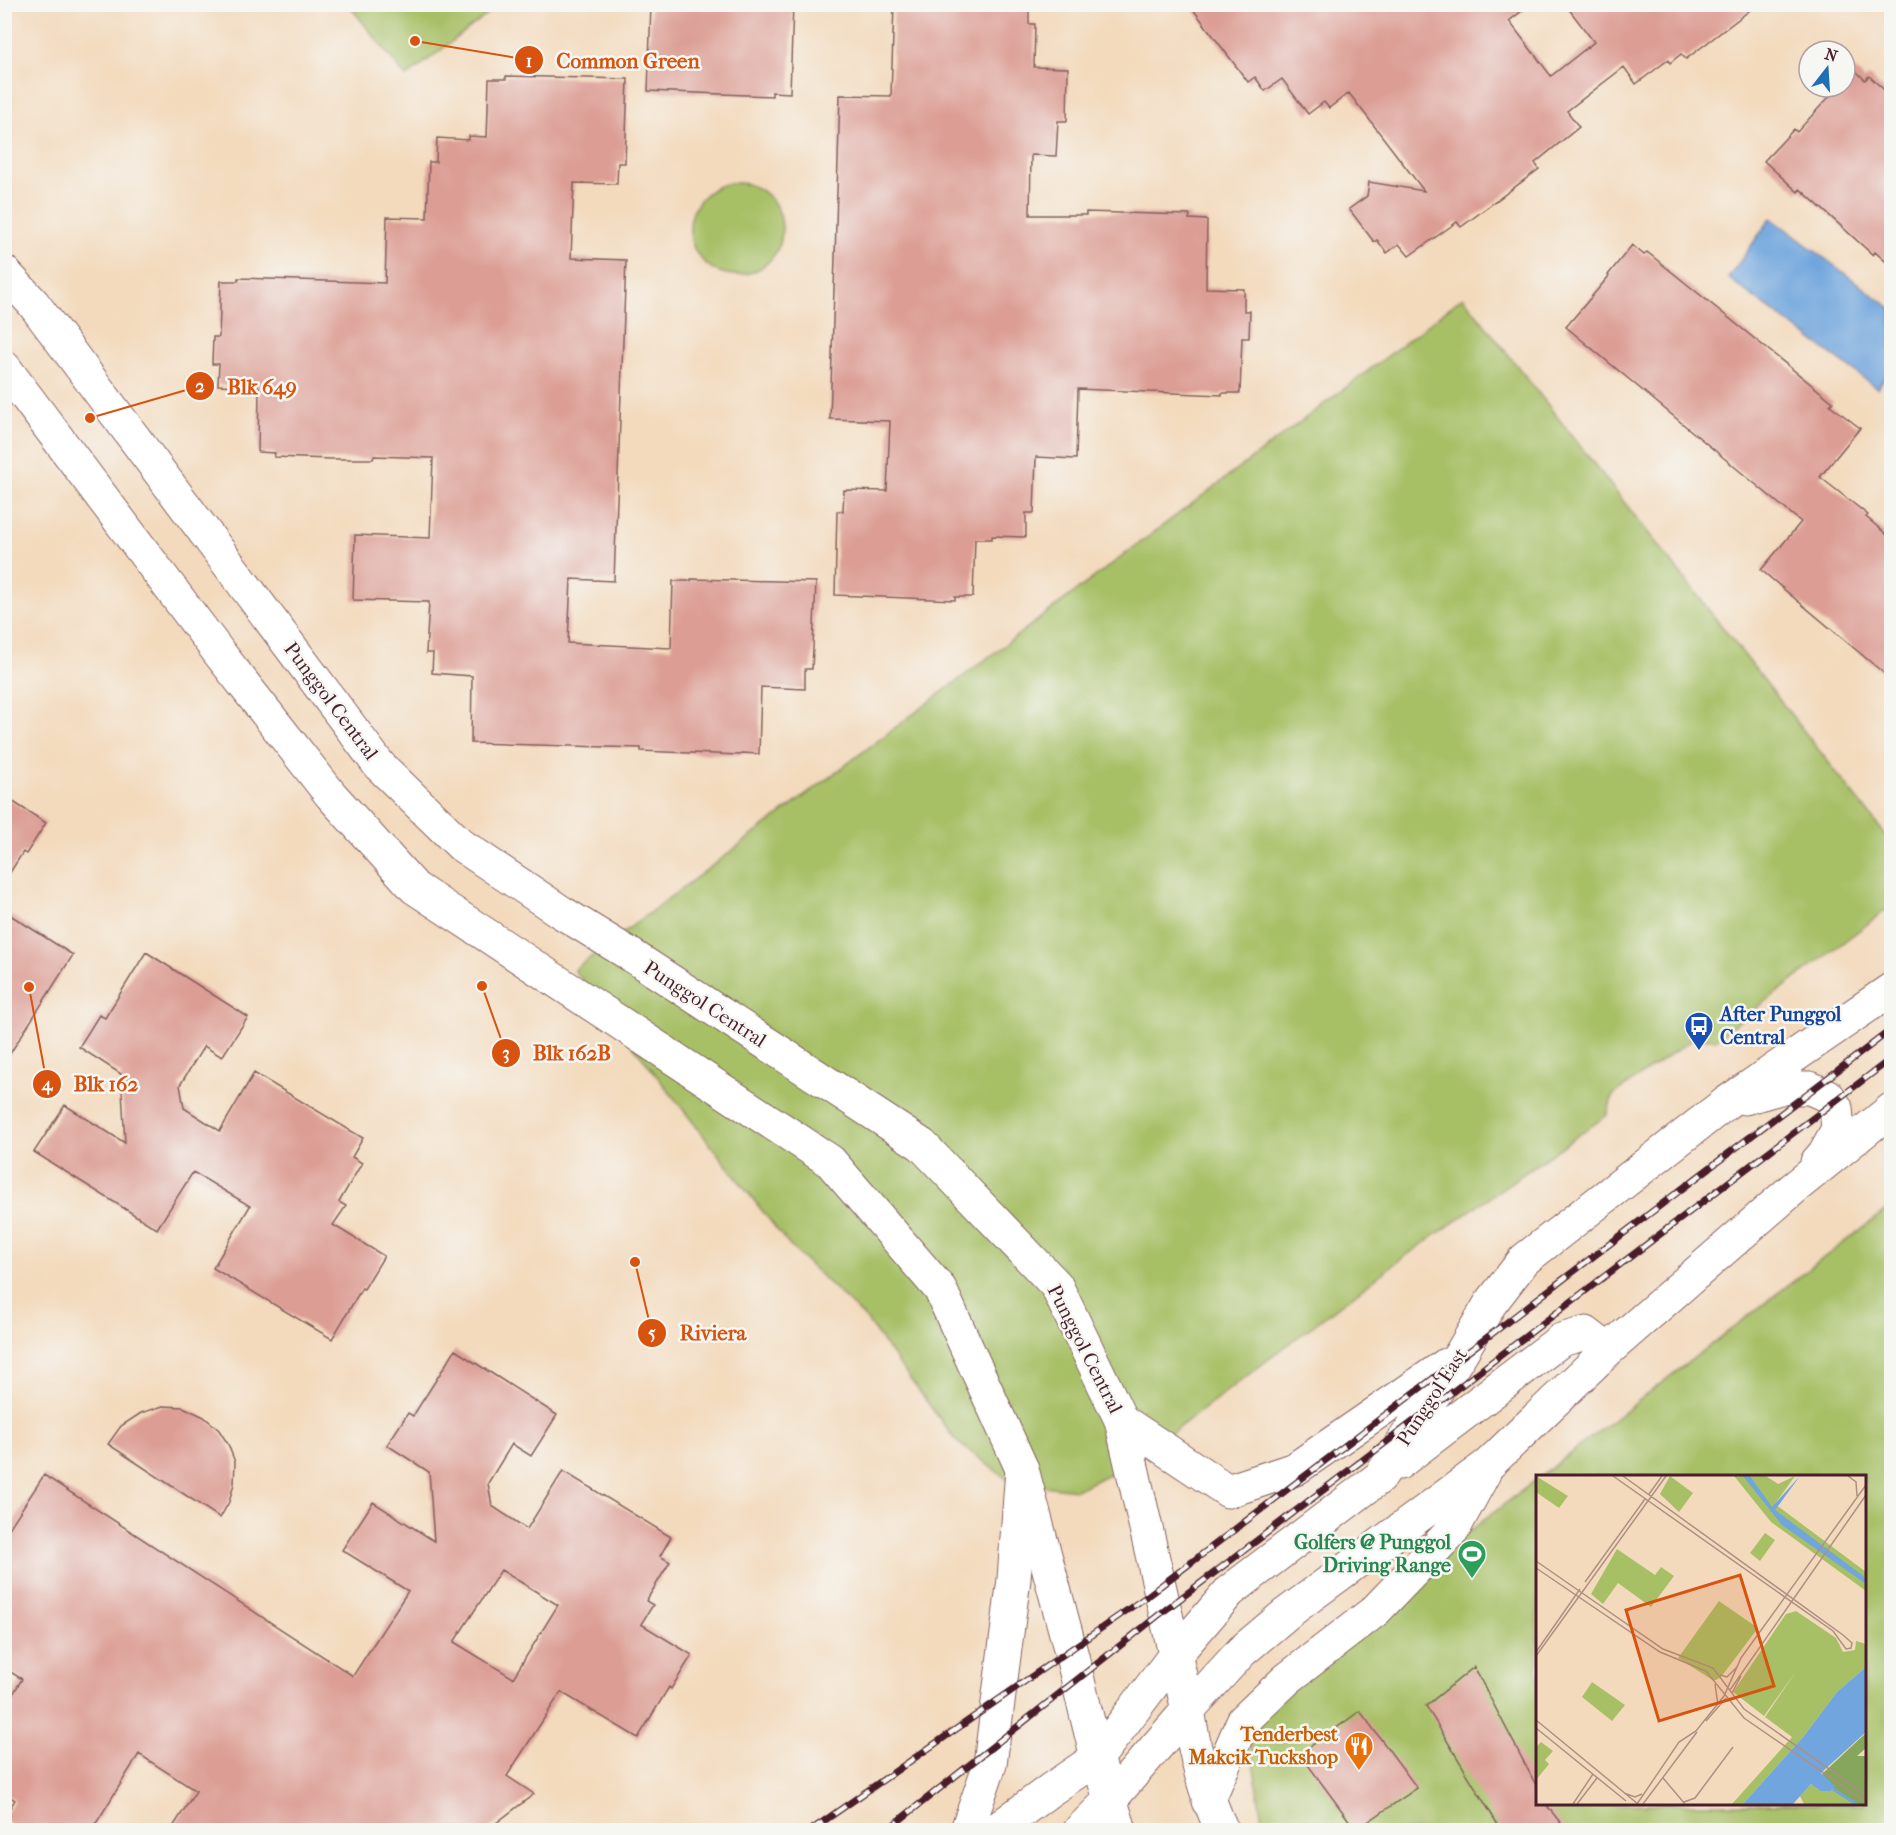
<svg xmlns="http://www.w3.org/2000/svg" width="1896" height="1835" viewBox="0 0 1896 1835" font-family="'IM FELL French Canon',serif">
	<rect width="100%" height="100%" fill="#f6f6f2"/>
	<filter id="ink" filterUnits="userSpaceOnUse"><feTurbulence type="fractalNoise" baseFrequency=".0167" numOctaves="2"/><feDisplacementMap in="SourceGraphic" scale="12" xChannelSelector="R" yChannelSelector="G"/><feConvolveMatrix kernelMatrix="1 2 1 2 8 2 1 2 1" color-interpolation-filters="sRGB"/></filter>
	<filter id="wash" filterUnits="userSpaceOnUse"><feTurbulence type="fractalNoise" baseFrequency=".008" numOctaves="4" result="noise"/><feDisplacementMap in="SourceGraphic" scale="24" xChannelSelector="R" yChannelSelector="G"/><feGaussianBlur stdDeviation="1.35" result="paint"/><feColorMatrix in="noise" values="0 0 0 0 0 0 0 0 0 0 0 0 0 0 0 0 0 1.4 0 .05"/><feComposite in="paint" operator="in"/></filter>
	<g filter="url(#wash)">
		<rect width="100%" height="100%" fill="#f3dabd"/>
		<!-- green -->
		<path fill="#a7c066" stroke="#787048" stroke-width="1.5" d="M 349,5 L 499,5 L 406,77 Z
			M690 229a46 46 0 1 1 92 0a46 46 0 1 1-92 0Z
			M 1463,297 L 1891,842 L 1891,906 L 1716,1039 L 1694,1038 L 1613,1095 L 1607,1115 L 1397,1262 L 1133,1462 L 1076,1490 L 1011,1482 L 956,1441 L 865,1318 L 789,1245 L 574,970 L 1385,358 Z
			M 1891,1206 L 1891,1830 L 1267,1830 L 1263,1826 L 1250,1743 L 1275,1682 L 1537,1479 L 1538,1804 L 1864,1804 L 1864,1476 L 1541,1476 Z"/>
		<!-- water -->
		<path fill="#70a5dd" stroke="#5d6284" stroke-width="1.5" d="M 1771,218 L 1891,308 L 1891,369 L 1877,388 L 1728,278 Z"/>
		<g id="blocks">
			<!-- building -->
			<path fill="#dc9e94" fill-rule="evenodd" d="M 651,4 L 793,4 L 790,93 L 772,92 L 772,96 L 648,91 Z
				M 894,4 L 1029,4 L 1029,24 L 1035,24 L 1034,67 L 1068,68 L 1067,121 L 1058,121 L 1056,156 L 1031,155 L 1030,215 L 1086,215 L 1086,212 L 1190,215 L 1189,219 L 1207,220 L 1206,288 L 1244,289 L 1244,311 L 1250,311 L 1249,338 L 1242,338 L 1240,393 L 1222,393 L 1222,395 L 1078,389 L 1076,459 L 1036,457 L 1034,513 L 1026,513 L 1026,537 L 992,536 L 992,539 L 975,539 L 973,597 L 955,597 L 955,600 L 835,595 L 837,511 L 843,511 L 844,490 L 887,491 L 890,421 L 830,419 L 840,95 L 891,96 Z
				M 1189,4 L 1531,4 L 1509,21 L 1551,76 L 1594,42 L 1565,4 L 1758,4 L 1686,59 L 1681,54 L 1670,63 L 1668,60 L 1636,84 L 1624,67 L 1567,111 L 1579,127 L 1535,163 L 1539,169 L 1461,227 L 1457,222 L 1409,256 L 1399,244 L 1387,253 L 1377,240 L 1374,242 L 1349,209 L 1367,196 L 1369,182 L 1424,191 L 1349,93 L 1329,108 L 1324,102 L 1308,114 L 1282,79 L 1265,91 L 1255,77 L 1248,82 Z
				M 1854,69 L 1865,80 L 1869,76 L 1892,97 L 1892,267 L 1875,252 L 1873,255 L 1800,189 L 1798,192 L 1764,161 L 1794,129 L 1797,132 L 1838,87 L 1845,87 L 1845,80 Z
				M 506,76 L 628,79 L 625,163 L 618,163 L 617,184 L 574,183 L 571,258 L 626,260 L 614,581 L 571,579 L 568,643 L 671,648 L 673,581 L 691,581 L 691,579 L 816,582 L 812,669 L 805,669 L 805,689 L 761,687 L 759,754 L 741,753 L 740,755 L 641,751 L 641,748 L 471,743 L 472,676 L 432,673 L 433,653 L 426,653 L 429,602 L 353,600 L 355,535 L 430,538 L 433,458 L 374,456 L 373,459 L 331,459 L 274,457 L 275,453 L 258,452 L 259,387 L 218,385 L 219,364 L 212,364 L 213,337 L 219,337 L 221,281 L 238,281 L 238,278 L 385,283 L 387,217 L 427,218 L 429,162 L 436,162 L 437,138 L 469,140 L 469,136 L 487,137 L 489,79 L 506,79 Z
				M 1632,245 L 1644,255 L 1647,252 L 1833,402 L 1830,405 L 1860,428 L 1820,477 L 1868,515 L 1866,517 L 1892,539 L 1892,680 L 1761,570 L 1801,522 L 1566,327 L 1609,276 L 1608,275 Z
				M 4,796 L 46,823 L 26,854 L 23,852 L 4,882 Z
				M 4,911 L 73,955 L 4,1063 Z
				M 146,952 L 248,1017 L 222,1057 L 204,1046 L 180,1085 L 184,1108 L 220,1131 L 254,1073 L 363,1138 L 352,1157 L 362,1163 L 339,1202 L 346,1206 L 333,1225 L 384,1256 L 364,1289 L 362,1288 L 332,1339 L 213,1268 L 250,1206 L 193,1172 L 157,1229 L 34,1152 L 65,1105 L 125,1143 L 121,1074 L 79,1047 L 99,1015 L 105,1018 Z
				M 455,1350 L 557,1415 L 531,1456 L 512,1444 L 488,1483 L 492,1506 L 527,1529 L 563,1471 L 671,1537 L 660,1556 L 670,1562 L 646,1601 L 653,1605 L 641,1624 L 692,1655 L 671,1689 L 669,1687 L 638,1738 L 561,1692 L 507,1776 L 534,1794 L 487,1830 L 171,1830 L 196,1791 L 139,1754 L 92,1830 L 22,1830 L 4,1820 L 4,1817 L 15,1800 L 4,1793 L 4,1709 L 22,1679 L 4,1668 L 4,1536 L 44,1475 L 353,1676 L 408,1591 L 342,1550 L 373,1502 L 434,1541 L 429,1472 L 387,1445 L 408,1413 L 413,1416 ZM 501,1570 L 558,1605 L 513,1678 L 454,1642 Z
				M 163,1406 L 183,1407 L 204,1417 L 219,1430 L 228,1444 L 235,1462 L 234,1484 L 229,1502 L 220,1518 L 108,1444 L 121,1426 L 141,1413 Z
				M 1474,1667 L 1538,1789 L 1538,1803 L 1545,1803 L 1566,1830 L 1501,1830 L 1426,1706 Z
				M 1360,1711 L 1417,1788 L 1356,1830 L 1300,1754 Z"/>
		</g>
	</g>
	<g filter="url(#ink)">
		<use href="#blocks" fill-opacity="0" stroke="#85605e" stroke-width="1.5"/>
		<g fill="none" stroke-linecap="round" stroke-linejoin="round">
			<!-- secondary casing -->
			<g stroke="#85605e" stroke-width="35">
				<path id="secondary" d="M 4,272 L 33,303 L 379,765 L 461,845 L 561,912 L 631,955 L 922,1145 L 1056,1285 L 1121,1420 L 1188,1710 C 1195,1753 1203,1790 1222,1830
					M 4,367 L 220,654 L 331,795 L 415,888 L 830,1161 L 940,1289 L 1022,1469 L 1072,1656 L 1097,1758 L 1120,1830"/>
			</g>
			<!-- primary casing -->
			<g stroke="#85605e" stroke-width="35">
				<path id="primary" d="M 1745,1098 L 1780,1088 L 1810,1088 L 1828,1096 L 1836,1108 L 1838,1129 L 1824,1154 L 1817,1162
					M 1121,1420 L 1228,1491 L 1295,1469 L 1446,1365
					M 1399,1463 L 1561,1340 L 1586,1333 L 1608,1350
					M 1208,1801 L 1243,1721 L 1287,1679 L 1375,1611 L 1453,1530 L 1484,1473
					M 967,1830 L 990,1764 L 1014,1579 L 1022,1469
					M 996,1830 L 1050,1790 L 1097,1758 L 1175,1655 L 1230,1591 L 1380,1477 L 1460,1355 L 1490,1304 L 1524,1260 L 1726,1103 L 1892,989
					M 1080,1830 L 1111,1799 L 1188,1710 L 1242,1651 L 1286,1614 L 1489,1464 L 1608,1350 L 1794,1188 L 1892,1109"/>
			</g>
			<!-- secondary -->
			<use href="#secondary" stroke="#fff" stroke-width="33"/>
			<!-- primary -->
			<use href="#primary" stroke="#fff" stroke-width="33"/>
			<!-- rail casing -->
			<g stroke="#4a1f2b" stroke-width="7">
				<path id="rail" d="M 811,1830 L 1146,1597 L 1892,1029
					M 887,1830 L 1160,1614 L 1892,1058"/>
			</g>
			<!-- rail -->
			<use href="#rail" stroke="#f6f6f2" stroke-width="4.5" stroke-dasharray="14" stroke-linecap="butt"/>
		</g>
	</g>
	<!-- icons -->
	<defs>
		<g id="bus-pin" transform="scale(1.5)"><path d="M0 17L-7.5 6A9.5 9.5 0 1 1 7.5 6Z" fill="#1a4fb4" stroke="#f6f6f2"/><path d="M-5-6H5V4H4V6H2V4H-2V6H-4V4H-5ZM-3.5-4V0h7V-4ZM-3.5 1.2v1.5H-2V1.2ZM2 1.2v1.5H3.5V1.2Z" fill="#fff"/></g>
		<g id="stadium-pin" transform="scale(1.5)"><path d="M0 17L-7.5 6A9.5 9.5 0 1 1 7.5 6Z" fill="#2e9e5b" stroke="#f6f6f2"/><path d="M0-5a6.5 5 0 1 0 0 10a6.5 5 0 1 0 0-10ZM-3.5-1.8h7v3.6h-7Z" fill="#fff"/></g>
		<g id="restaurant-pin" transform="scale(1.5)"><path d="M0 17L-7.5 6A9.5 9.5 0 1 1 7.5 6Z" fill="#e8710a" stroke="#f6f6f2"/><path d="M-5-6h1v4h1v-4h1v4h1v-4h1v5L-1.5 .5V6h-2V.5L-5-1ZM5-6V6H3V1.5H1.5Q1.5-4 5-6Z" fill="#fff"/></g>
	</defs>
	<g fill-rule="evenodd">
		<use href="#bus-pin" x="1699" y="1026"/>
		<use href="#stadium-pin" x="1472" y="1554"/>
		<use href="#restaurant-pin" x="1359" y="1746"/>
	</g>
	<g text-anchor="middle" dominant-baseline="central" stroke-width="5" stroke-linejoin="round" paint-order="stroke">
		<!-- street labels -->
		<g font-size="20" fill="#4a1f2b" stroke="#f6f6f2">
			<text transform="translate(331 701) rotate(53)">Punggol Central</text>
			<text transform="translate(705 1004) rotate(33)">Punggol Central</text>
			<text transform="translate(1085 1349) rotate(63)">Punggol Central</text>
			<text transform="translate(1432 1397) rotate(-57)">Punggol East</text>
		</g>
		<!-- transit labels -->
		<g font-size="20" font-weight="bold" fill="#164399" stroke="#f6f6f2" text-anchor="start">
			<text x="1720" y="1014">After Punggol<tspan x="1720" dy="23">Central</tspan></text>
		</g>
		<!-- leisure labels -->
		<g font-size="20" font-weight="bold" fill="#27864d" stroke="#f6f6f2" text-anchor="end">
			<text x="1451" y="1542">Golfers @ Punggol<tspan x="1451" dy="23">Driving Range</tspan></text>
		</g>
		<!-- food labels -->
		<g font-size="20" font-weight="bold" fill="#c56008" stroke="#f6f6f2" text-anchor="end">
			<text x="1338" y="1734">Tenderbest<tspan x="1338" dy="23">Makcik Tuckshop</tspan></text>
		</g>
	</g>
	<!-- overview -->
	<g transform="translate(1536 1475)">
		<rect width="330" height="330" fill="#f3dabd"/>
		<path d="M 0,1 L 32,21 L 23,33 L 0,17 ZM 134,1 L 157,18 L 143,37 L 124,19 ZM 198,1 L 230,1 L 242,9 L 259,1 L 239,29 L 330,97 L 330,116 L 235,47 ZM 229,58 L 239,65 L 224,86 L 214,78 ZM 81,74 L 119,100 L 125,92 L 138,101 L 115,132 L 82,108 L 67,129 L 55,119 ZM 183,126 L 222,153 L 185,202 L 178,206 L 142,183 ZM 260,136 L 300,163 L 307,177 L 319,175 L 320,166 L 330,169 L 330,192 L 301,217 L 268,261 L 207,329 L 196,329 L 256,262 L 229,242 L 261,195 L 228,241 L 197,217 L 250,139 ZM 56,207 L 89,230 L 76,246 L 46,222 ZM 5,267 L 17,276 L 9,285 L 13,289 L 0,305 L 0,272 ZM 275,309 L 295,316 L 299,311 L 330,329 L 268,329 L 264,321 Z" fill="#a7c066"/>
		<path d="M 330,258 L 330,273 L 321,281 L 330,281 L 330,329 L 322,329 L 298,313 L 286,299 Z" fill="#85a65b"/>
		<path d="M 207,1 L 214,1 L 236,32 L 264,1 L 239,35 L 330,103 L 330,109 L 246,50 ZM 330,192 L 330,257 L 285,298 L 299,311 L 295,316 L 285,316 L 275,309 L 257,329 L 207,329 L 268,261 L 301,217 Z" fill="#70a5dd"/>
		<path fill="none" stroke="#70a5dd" stroke-width="3" d="M 297,314 L 320,329"/>
		<path fill="none" stroke="#af8f83" stroke-width="1.5" d="M 77,1 L 297,156 L 310,174 L 315,173 L 316,168 L 307,160 L 87,1M 312,1 L 320,7 L 321,21M 113,19 L 126,1M 0,86 L 127,174 L 177,193 L 208,234 L 330,320M 0,93 L 124,177 L 170,196 L 208,243 L 330,327M 49,107 L 109,24M 0,177 L 44,114M 0,181 L 130,1M 184,200 L 191,202 L 201,192M 179,209 L 182,230M 194,215 L 330,20M 196,218 L 205,201M 0,245 L 102,329M 170,246 L 190,223M 0,253 L 90,326M 127,303 L 149,329M 88,318 L 99,322 L 106,319M 148,327 L 159,323 L 197,272M 37,329 L 57,299M 41,329 L 61,303M 101,329 L 143,267 L 160,256 L 188,221 L 205,183 L 330,10M 107,329 L 161,257"/>
		<path fill="#d8530f" fill-opacity="0.15" stroke="#d8530f" stroke-width="3" d="M 204,100 L 238,211 L 123,246 L 90,135 Z"/>
		<rect width="330" height="330" fill="none" stroke="#4a1f2b" stroke-width="3"/>
	</g>
	<!-- callouts -->
	<path fill="none" stroke="#d8530f" stroke-width="2" d="M415 41L529 60M90 418L200 386M482 986L506 1053M29 987L47 1084M635 1262L652 1333"/>
	<g fill="#d8530f" stroke="#f6f6f2" stroke-width="2">
		<circle cx="415" cy="41" r="6"/>
		<circle cx="90" cy="418" r="6"/>
		<circle cx="482" cy="986" r="6"/>
		<circle cx="29" cy="987" r="6"/>
		<circle cx="635" cy="1262" r="6"/>
		<circle cx="529" cy="60" r="15"/>
		<circle cx="200" cy="386" r="15"/>
		<circle cx="506" cy="1053" r="15"/>
		<circle cx="47" cy="1084" r="15"/>
		<circle cx="652" cy="1333" r="15"/>
	</g>
	<g font-size="18" text-anchor="middle" font-weight="bold" fill="#fff">
		<text x="529" y="67">1</text>
		<text x="200" y="392">2</text>
		<text x="506" y="1059">3</text>
		<text x="47" y="1090">4</text>
		<text x="652" y="1339">5</text>
	</g>
	<g font-size="21" text-anchor="middle" font-weight="bold" fill="#d8530f" stroke="#f6f6f2" stroke-width="5" stroke-linejoin="round" paint-order="stroke">
		<text x="628" y="68">Common Green</text>
		<text x="262" y="394">Blk 649</text>
		<text x="572" y="1060">Blk 162B</text>
		<text x="106" y="1091">Blk 162</text>
		<text x="713" y="1340">Riviera</text>
	</g>
	<!-- margin -->
	<rect width="1896" height="1835" fill="none" stroke="#f6f6f2" stroke-width="24"/>
	<!-- north arrow -->
	<g transform="translate(1827 69) rotate(17)"><circle r="28" fill="#f6f6f2" stroke="#b1a0a2" stroke-width="1.5"/>
	<path d="M0-4.5L10 22L0 15L-10 22Z" fill="#1f6fb2"/>
	<text y="-9" font-size="16" font-weight="bold" text-anchor="middle" fill="#4a1f2b">N</text>
	</g>
</svg>
